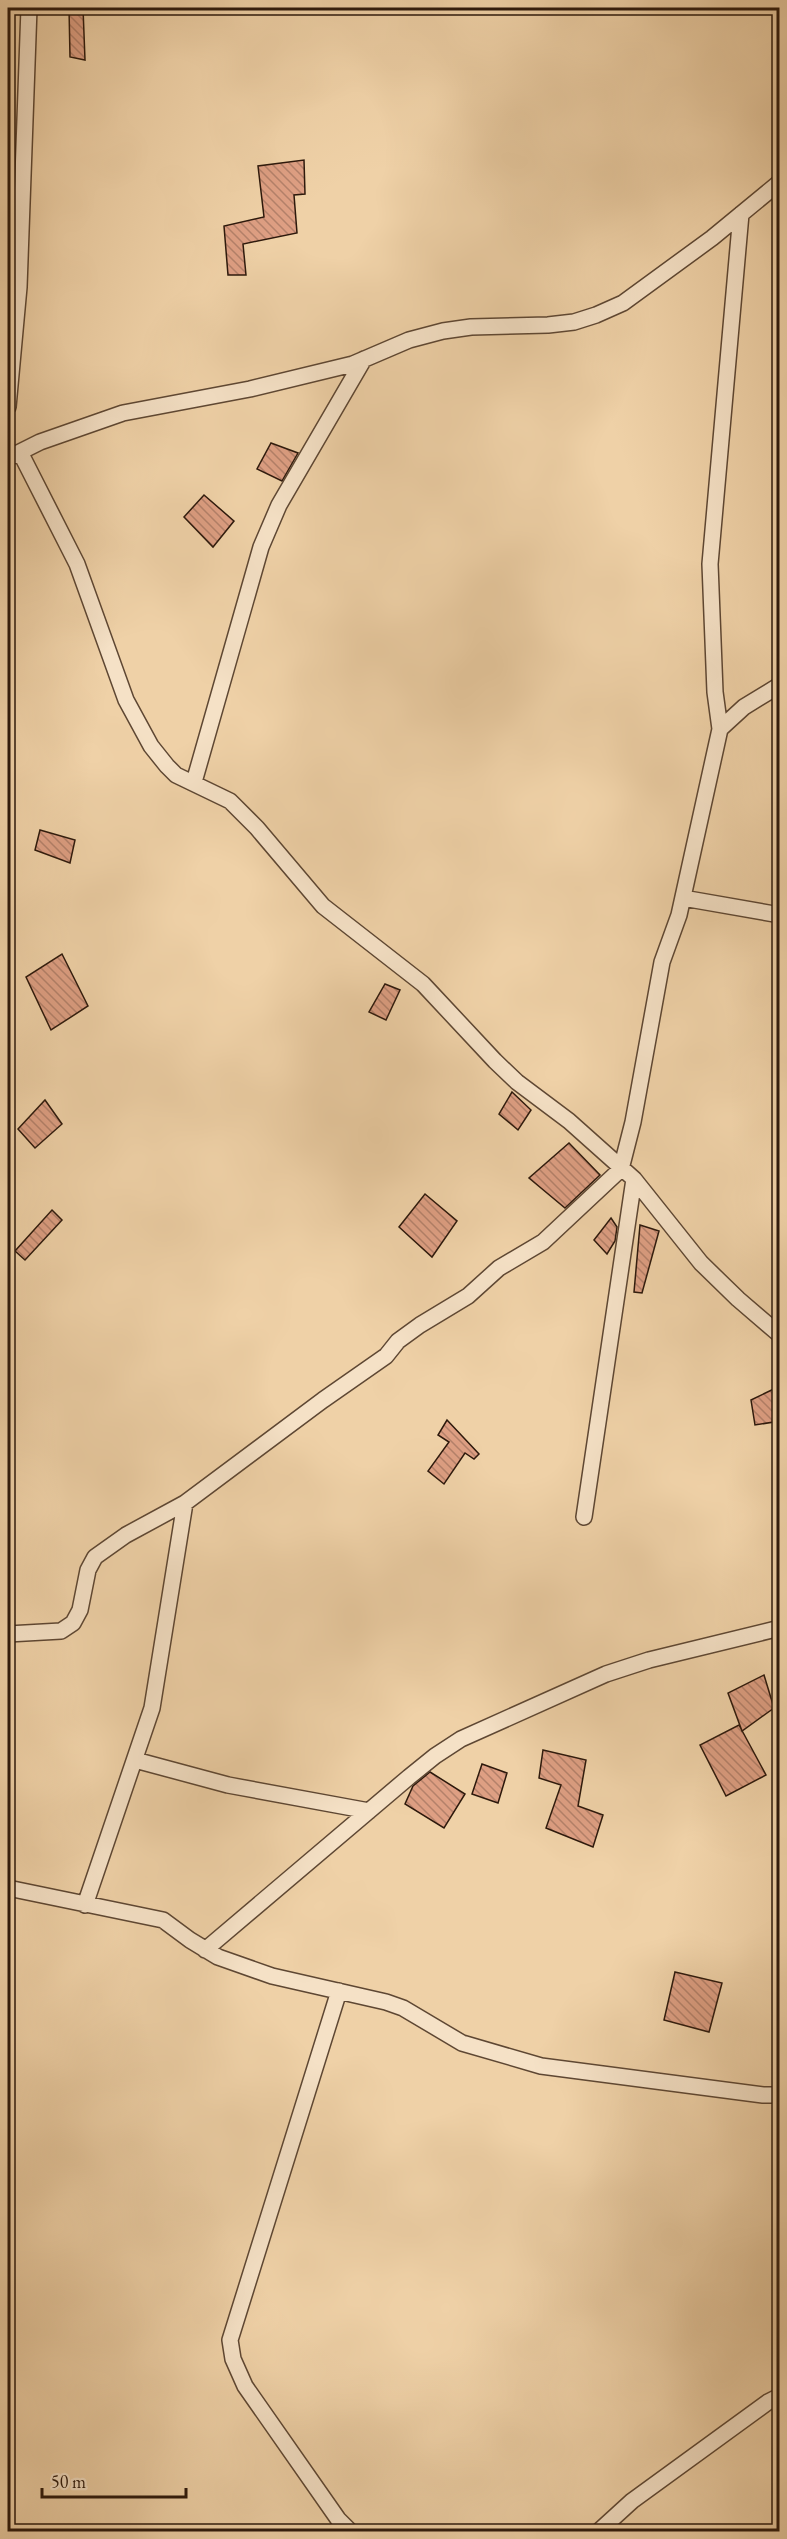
<svg xmlns="http://www.w3.org/2000/svg" width="787" height="2539" viewBox="0 0 787 2539" font-family="'EB Garamond',serif">
	<defs>
		<pattern id="building-back-hatch" width="6" height="6" patternUnits="userSpaceOnUse" patternTransform="scale(1.5)"><rect width="6" height="6" fill="#de9f83"/><path d="M-1 5l2 2M0 0l6 6M5-1l2 2" fill="none" stroke="#b4816a"/></pattern>
	</defs>
	<rect width="100%" height="100%" fill="#efd1a7"/>
	<filter id="stains"><feTurbulence type="fractalNoise" baseFrequency=".00333" numOctaves="4"/><feColorMatrix values="0 0 0 0 .2 0 0 0 0 .09 0 0 0 0 .02 0 0 0 .5 -.17"/></filter>
	<radialGradient id="worn" r=".72"><stop offset=".6" stop-color="#630" stop-opacity="0"/><stop offset="1" stop-color="#630" stop-opacity=".3"/></radialGradient>
	<!-- building -->
	<path fill="url(#building-back-hatch)" stroke="#2d190c" stroke-width="1.5" d="M 69,8 L 83,8 L 85,60 L 70,57 Z
		M 304,160 L 305,194 L 294,195 L 297,233 L 243,244 L 246,275 L 228,275 L 224,226 L 264,217 L 258,166 Z
		M 271,443 L 298,453 L 282,481 L 257,469 Z
		M 204,495 L 234,521 L 213,547 L 184,517 Z
		M 40,830 L 75,840 L 70,863 L 35,850 Z
		M 62,954 L 88,1006 L 51,1030 L 26,977 Z
		M 385,984 L 400,990 L 386,1020 L 369,1012 Z
		M 512,1092 L 531,1110 L 518,1130 L 499,1114 Z
		M 45,1100 L 62,1124 L 35,1148 L 18,1129 Z
		M 569,1143 L 600,1175 L 565,1208 L 529,1178 Z
		M 425,1194 L 457,1221 L 432,1257 L 399,1227 Z
		M 52,1210 L 62,1220 L 25,1260 L 15,1251 Z
		M 611,1218 L 617,1227 L 615,1241 L 607,1254 L 594,1240 Z
		M 640,1225 L 659,1231 L 642,1293 L 634,1292 Z
		M 780,1386 L 780,1421 L 755,1425 L 751,1400 Z
		M 447,1420 L 479,1454 L 474,1459 L 465,1453 L 444,1484 L 428,1471 L 449,1442 L 438,1435 Z
		M 764,1675 L 774,1708 L 742,1731 L 728,1693 Z
		M 739,1725 L 766,1775 L 726,1796 L 700,1745 Z
		M 543,1750 L 586,1760 L 578,1806 L 603,1815 L 593,1847 L 546,1828 L 561,1785 L 539,1778 Z
		M 482,1764 L 507,1773 L 498,1803 L 472,1794 Z
		M 430,1772 L 465,1794 L 444,1828 L 405,1804 L 413,1786 Z
		M 675,1972 L 722,1983 L 709,2032 L 664,2020 Z"/>
	<g fill="none" stroke-linecap="round" stroke-linejoin="round">
		<!-- street casing -->
		<g stroke="#5e4733" stroke-width="18">
			<path id="street" d="M 8,407 L 19,287 L 29,8
				M 20,452 L 77,564 L 126,700 L 151,746 L 167,766 L 176,775 L 230,801 L 257,828 L 323,906 L 423,984 L 495,1061 L 517,1082 L 569,1121 L 634,1179 L 701,1263 L 738,1299 L 780,1335
				M 8,458 L 40,442 L 123,413 L 250,389 L 353,364 L 409,340 L 443,331 L 471,327 L 548,325 L 574,322 L 596,315 L 623,303 L 712,238 L 780,182
				M 720,729 L 744,707 L 780,685
				M 194,782 L 261,547 L 279,505 L 364,359
				M 683,898 L 780,915
				M 584,1517 L 634,1179
				M 8,1634 L 61,1631 L 73,1623 L 80,1610 L 88,1570 L 95,1557 L 126,1535 L 185,1503 L 323,1400 L 386,1356 L 398,1341 L 420,1325 L 468,1296 L 499,1268 L 543,1242 L 621,1169 L 633,1122 L 662,962 L 679,915 L 720,729 L 715,692 L 710,564 L 741,214
				M 135,1760 L 228,1785 L 369,1811
				M 8,1888 L 163,1920 L 190,1940 L 218,1957 L 272,1976 L 386,2002 L 403,2008 L 462,2043 L 541,2066 L 763,2095 L 780,2095
				M 85,1905 L 152,1708 L 185,1503
				M 205,1950 L 409,1777 L 435,1756 L 461,1739 L 606,1674 L 649,1660 L 780,1628
				M 339,1991 L 230,2340 L 233,2359 L 245,2386 L 338,2519 L 351,2532
				M 598,2532 L 632,2501 L 768,2402 L 780,2396"/>
		</g>
		<!-- street -->
		<use href="#street" stroke="#f5e1c6" stroke-width="15"/>
	</g>
	<!-- margin -->
	<rect width="787" height="2539" fill="none" stroke="#efd1a7" stroke-width="30"/>
	<rect x="9" y="9" width="769" height="2521" fill="none" stroke="#2d190c" stroke-width="3"/>
	<rect x="15" y="15" width="757" height="2509" fill="none" stroke="#2d190c" stroke-width="1.5"/>
	<!-- scale -->
	<path d="M42 2488v9h144v-9" fill="none" stroke="#2d190c" stroke-width="3"/>
	<text x="51" y="2488" font-size="18" fill="#2d190c" stroke="#f5e1c6" stroke-width="4.5" paint-order="stroke">50 m</text>
	<rect width="100%" height="100%" filter="url(#stains)"/>
	<rect width="100%" height="100%" fill="url(#worn)"/>
</svg>
